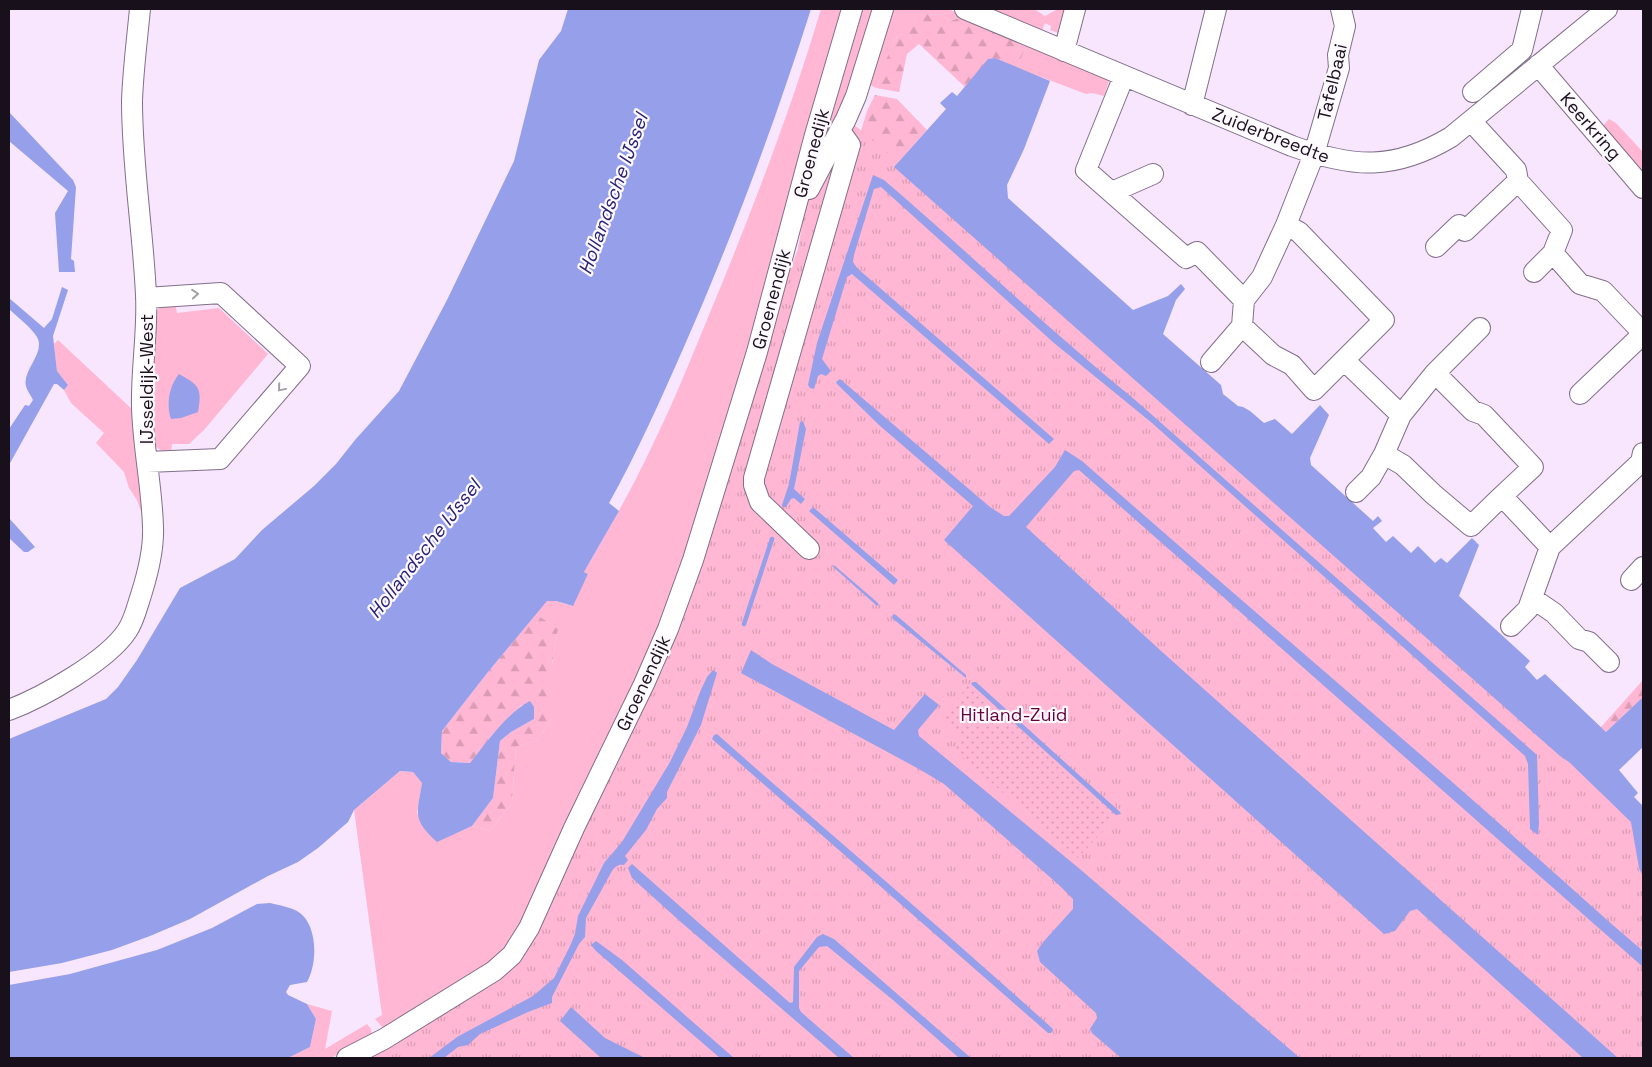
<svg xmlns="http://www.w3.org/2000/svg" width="1652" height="1067" viewBox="0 0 1652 1067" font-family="'Space Grotesk',sans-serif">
	<defs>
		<pattern id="forest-firs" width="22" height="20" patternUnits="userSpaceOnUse" patternTransform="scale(1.25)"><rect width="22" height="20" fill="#ffb7d3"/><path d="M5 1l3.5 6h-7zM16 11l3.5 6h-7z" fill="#da9cb5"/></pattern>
		<pattern id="park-tufts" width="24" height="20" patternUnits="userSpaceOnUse" patternTransform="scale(1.25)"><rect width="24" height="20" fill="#ffb7d3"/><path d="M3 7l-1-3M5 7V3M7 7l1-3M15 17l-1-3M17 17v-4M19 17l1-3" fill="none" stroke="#da9cb5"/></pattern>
		<pattern id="garden-dots" width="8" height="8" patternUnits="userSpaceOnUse" patternTransform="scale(1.25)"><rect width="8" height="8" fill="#ffb7d3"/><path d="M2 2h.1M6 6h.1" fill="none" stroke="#da9cb5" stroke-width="1.8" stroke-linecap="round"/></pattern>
	</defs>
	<rect width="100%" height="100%" fill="#f7e6fe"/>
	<!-- grass -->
	<path fill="#ffb7d3" d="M 821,9 L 848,9 L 674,600 L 507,953 L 383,1028 L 375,1019 L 382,1015 L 354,810 L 400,771 L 413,772 L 422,783 L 417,813 L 437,841 L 472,826 L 490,831 L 512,803 L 516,747 L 536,741 L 552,719 L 552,664 L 558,629 L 536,614 L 547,600 L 556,601 L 572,606 L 588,574 L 584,572 C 609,529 633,487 654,442 C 679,391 699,338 721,286 C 758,195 793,103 821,9 Z
		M 857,9 L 878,9 L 843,116 L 816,155 Z
		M 888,9 L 948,9 L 965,16 L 950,21 L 940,15 L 926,14 L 897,36 L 876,88 L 868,84 Z
		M 983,9 L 1034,9 L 1045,16 L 1058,9 L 1066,9 L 1063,35 L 1050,30 L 1051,26 L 1045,23 L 1041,33 Z
		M 1028,42 L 1110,78 L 1104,96 L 1092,93 L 1086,94 L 1017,68 Z
		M 1609,119 L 1616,123 L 1643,152 L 1643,177 L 1603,126 Z
		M 175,303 L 177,313 L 219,308 L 268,354 L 204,430 L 189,444 L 172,444 L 171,453 L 163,452 L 155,446 L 149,425 L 153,317 C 159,307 163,304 175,303 Z
		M 58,340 L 134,411 L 144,527 L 142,514 L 137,500 L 129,488 L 124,472 L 96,443 L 104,433 L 71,403 L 64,390 L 68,385 L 57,371 L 54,344 Z
		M 307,1004 L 332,1011 L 325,1049 L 367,1024 L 371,1029 L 372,1035 L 331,1058 L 288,1058 L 310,1047 L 316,1019 Z"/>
	<!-- forest -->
	<path fill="url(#forest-firs)" d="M 926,14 L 940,15 L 950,21 L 965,16 L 1028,42 L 1017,68 L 995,58 L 989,59 L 965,87 L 919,44 L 907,54 L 899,92 L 876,88 L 887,58 L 904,22 L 912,17 Z
		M 875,95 L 897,99 L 927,130 L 894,167 L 861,131 L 867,111 Z
		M 536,614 L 558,629 L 552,664 L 552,719 L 536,741 L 516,747 L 512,803 L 490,831 L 472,826 L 493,798 L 500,741 L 511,732 L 534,719 L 522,705 L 492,735 L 470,763 L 451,762 L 441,753 L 442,731 L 488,672 Z
		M 1643,680 L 1643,697 L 1606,732 L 1601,727 Z"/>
	<!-- park -->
	<path fill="url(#park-tufts)" d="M 838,111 L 1535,705 L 1643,812 L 1643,1058 L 363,1058 L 501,978 L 523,958 L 536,933 L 565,867 L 663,669 L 716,517 L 761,348 L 798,249 L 812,168 Z"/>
	<!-- garden -->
	<path fill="url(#garden-dots)" d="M 971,682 L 1119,814 L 1078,858 L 953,749 L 964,735 L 942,718 Z"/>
	<!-- water -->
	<path fill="#969fea" d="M 568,9 L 811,9 C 774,125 732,238 683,349 C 660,401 637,453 609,503 L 619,511 L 584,572 L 588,574 L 573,606 L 556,601 L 547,601 L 488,672 L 442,731 L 441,753 L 451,762 L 470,763 C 486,743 507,713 530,701 L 534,707 L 534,719 L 511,732 L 500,741 L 493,798 L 472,826 L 437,842 C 412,819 417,814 422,783 L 413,772 L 400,771 L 354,810 L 348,822 L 318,848 L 298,862 L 268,876 L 190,919 L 150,936 L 112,950 L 62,963 L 9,972 L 9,739 L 106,699 L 118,687 L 137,660 L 180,588 L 235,559 L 262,530 L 314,486 L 336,464 L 355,440 L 399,391 L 447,300 L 514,161 L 539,60 L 561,31 Z
		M 995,58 L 1050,81 L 1024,149 L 1007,185 L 1008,198 L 1133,310 L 1168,296 L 1181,284 L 1185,289 L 1176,300 L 1163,334 L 1221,385 L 1223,394 L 1238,406 L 1243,407 L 1250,411 L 1264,423 L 1275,419 L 1292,434 L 1320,405 L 1329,415 L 1310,458 L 1311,465 L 1373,521 L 1378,516 L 1382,521 L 1373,528 L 1386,542 L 1393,536 L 1411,553 L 1418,546 L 1435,563 L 1441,558 L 1447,563 L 1472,538 L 1479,545 L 1459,596 L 1530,661 L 1525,667 L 1537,680 L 1545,674 L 1606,732 L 1643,697 L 1643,747 L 1619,770 L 1638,793 L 1634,797 L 1643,806 L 1643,876 L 1639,868 L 1631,822 L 1569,762 L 1560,756 L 894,167 L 946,109 L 940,103 L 952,92 L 957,96 L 988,59 Z
		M 9,112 L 73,180 L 76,187 L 71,259 L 74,261 L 75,272 L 59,272 L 55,213 L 68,191 L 9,141 Z
		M 873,175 L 884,180 C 968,252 1048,329 1134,399 L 1537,755 L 1539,823 L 1538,835 L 1530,829 L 1528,764 L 1525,756 L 1152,423 L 1054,343 L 881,187 L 874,189 L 854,255 L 853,262 L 857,268 L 1054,439 L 1049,444 L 852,274 L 847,277 L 822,359 L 831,371 L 826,376 L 821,374 L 818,376 L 814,389 L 810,388 L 808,385 L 817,343 Z
		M 62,287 L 68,290 L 53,336 L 57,371 L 68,385 L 64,390 L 57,384 L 54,384 L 9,465 L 9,429 L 25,405 L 29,406 L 33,400 C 31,395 27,391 26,386 C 22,370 46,353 37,337 C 31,327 17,317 9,309 L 9,298 L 44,328 L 52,319 Z
		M 179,374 C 200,386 202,388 198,412 L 181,418 L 171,419 C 166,405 169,386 179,374 Z
		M 840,379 L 990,507 L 1004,516 L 1009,516 L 1055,467 L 1065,450 L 1082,461 C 1207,571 1334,679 1459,788 C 1521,842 1581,898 1643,951 L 1643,967 L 1079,470 L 1074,471 L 1026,527 L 1160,650 L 1618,1058 L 1583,1058 L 1417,909 L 1410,911 L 1395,931 L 1384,934 L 944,540 L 973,506 L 879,425 L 837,384 L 836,382 Z
		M 803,421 L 806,429 L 794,489 L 805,499 L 801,504 L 794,498 L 791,499 L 786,507 L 783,507 L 782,505 L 789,484 L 800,422 Z
		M 813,507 L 898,580 L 894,585 L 809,511 Z
		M 9,518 L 35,547 L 28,552 L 24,552 L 9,538 Z
		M 831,565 L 835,566 L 878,603 L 879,606 L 876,605 Z
		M 893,614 L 896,615 L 966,675 L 966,678 L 892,618 Z
		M 751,650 L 772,664 L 894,730 L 925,694 L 939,705 L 918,730 L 919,736 L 1081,870 L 1300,1058 L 1121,1058 L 1092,1033 L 1090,1029 L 1097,1018 L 1096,1013 L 1040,962 L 1037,951 L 1044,941 L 1073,909 L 1073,899 L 1060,886 L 944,784 L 919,769 L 741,673 Z
		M 713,670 L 717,673 L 701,725 L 667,792 L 667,798 L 657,809 L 646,830 L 625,856 L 628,860 L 624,865 C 618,864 615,867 612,871 L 586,918 L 585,937 L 579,944 L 552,997 L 552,1003 L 528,1012 L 480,1034 L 468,1045 L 458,1047 L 444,1058 L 429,1058 L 457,1037 L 533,996 L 554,978 L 570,946 L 575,934 L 578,916 L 604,863 L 622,842 L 670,762 L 687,727 L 700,692 L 707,677 Z
		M 973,682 L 976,682 L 1120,812 L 1121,814 L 1116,815 L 971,684 Z
		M 717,734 C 828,833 943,929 1053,1029 L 1051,1033 L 1048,1033 L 712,739 L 714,735 Z
		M 632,864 L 790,1003 L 793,1002 L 794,967 L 817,937 L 823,934 L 834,939 L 971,1058 L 959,1058 L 893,1000 L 827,946 L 819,947 L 799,971 L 799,1008 L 801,1012 L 854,1058 L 839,1058 L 682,923 L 632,878 L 628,868 Z
		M 270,903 C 278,905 289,907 297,911 C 318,923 318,963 307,982 L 290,985 L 286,992 L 288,995 L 307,1004 L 316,1019 L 310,1047 L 288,1058 L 9,1058 L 9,985 L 70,974 L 157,950 L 212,928 L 257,904 Z
		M 596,941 L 622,960 L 734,1058 L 720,1058 L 596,951 L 591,945 Z
		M 571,1007 L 605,1038 L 645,1058 L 601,1058 L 560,1021 Z"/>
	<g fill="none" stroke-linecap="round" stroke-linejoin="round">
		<!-- stream -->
		<path stroke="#969fea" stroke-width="4.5" d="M 744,624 L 772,539"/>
		<!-- minor casing -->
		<g stroke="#826f8a" stroke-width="22">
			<path id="minor" d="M 965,9 L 1292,146 C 1353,168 1394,171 1451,137 L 1607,9
				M 1341,9 L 1345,26 L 1338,55 L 1339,68 L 1314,154 L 1286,225 L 1299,232 L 1384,320 L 1344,360 L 1401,415 L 1435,373 L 1480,328
				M 1064,51 L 1075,9
				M 1538,65 L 1643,188
				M 1124,76 L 1086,170 L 1186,258 L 1197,252 L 1244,300
				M 1473,92 L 1522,50 L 1532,9
				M 1192,105 L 1216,9
				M 1471,121 L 1516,170 L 1518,181 L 1562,230 L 1553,253 L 1580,284 L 1603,291 L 1643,333
				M 809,189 L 846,119 L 856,96 L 883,9
				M 1112,192 L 1153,174
				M 1286,225 L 1262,277 L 1244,300 L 1242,326 L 1273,355 L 1292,365 L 1314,390 L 1344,360
				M 1436,247 L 1459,225 L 1465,231 L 1518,181
				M 1534,272 L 1553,253
				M 146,298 L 221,293 L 300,366 L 220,459 L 147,462
				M 1211,362 L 1242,326
				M 1435,373 L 1473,411 L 1484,415 L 1533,467 L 1502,496
				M 1580,394 L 1643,334
				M 1384,454 L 1403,465 L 1433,494 L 1471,526 L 1502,496 L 1550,547
				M 1356,492 L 1371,477 L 1384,454 L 1401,415
				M 809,549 L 760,502 L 754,485 L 754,478 L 850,145 L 840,131
				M 1631,580 L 1643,567
				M 1532,598 L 1554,613 L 1579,639 L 1589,642 L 1609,662
				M 1511,626 L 1528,609 L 1550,547 L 1641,462 L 1643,453
				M 9,710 C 43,697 107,661 127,631 C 134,621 137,607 141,595 C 148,573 154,550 153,527 C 152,487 143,447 142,407 C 141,370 148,332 146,295 C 143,230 132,166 132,101 C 133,71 137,40 140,9
				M 347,1058 L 384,1039 L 494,971 L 512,955 L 529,928 L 574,828 L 644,684 L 668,629 L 693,560 L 757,352 L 815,135 L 852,9"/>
		</g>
		<!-- minor -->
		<use href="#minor" stroke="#fff" stroke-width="20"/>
	</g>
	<!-- one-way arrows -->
	<defs><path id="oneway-chevron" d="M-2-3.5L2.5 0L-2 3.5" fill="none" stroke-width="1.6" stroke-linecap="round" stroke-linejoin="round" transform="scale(1.25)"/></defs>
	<g stroke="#a39fa4">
		<use href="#oneway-chevron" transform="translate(195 294) rotate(-4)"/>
		<use href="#oneway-chevron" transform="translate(281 388) rotate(130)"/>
	</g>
	<g text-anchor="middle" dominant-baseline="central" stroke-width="4.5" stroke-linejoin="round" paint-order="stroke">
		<!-- street labels -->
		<g font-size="18" fill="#18101b" stroke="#fdf9ff">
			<text transform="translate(1332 82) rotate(-77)">Tafelbaai</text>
			<text transform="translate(1591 126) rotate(49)">Keerkring</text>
			<text transform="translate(1271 135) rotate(21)">Zuiderbreedte</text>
			<text transform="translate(811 153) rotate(-75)">Groenedijk</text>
			<text transform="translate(771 299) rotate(-75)">Groenendijk</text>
			<text transform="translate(146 379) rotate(-90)">IJsseldijk-West</text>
			<text transform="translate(643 683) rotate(-65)">Groenendijk</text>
		</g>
		<!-- park labels -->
		<g font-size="18" fill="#65003b" stroke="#fdf9ff">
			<text x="1014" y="714">Hitland-Zuid</text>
		</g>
		<!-- water labels -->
		<g font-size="19" font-style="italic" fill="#282278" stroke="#fdf9ff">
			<text transform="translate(613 194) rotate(-70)">Hollandsche IJssel</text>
			<text transform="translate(424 549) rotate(-52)">Hollandsche IJssel</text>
		</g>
	</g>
	<!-- border -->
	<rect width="1652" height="1067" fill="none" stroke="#18101b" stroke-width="20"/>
</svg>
